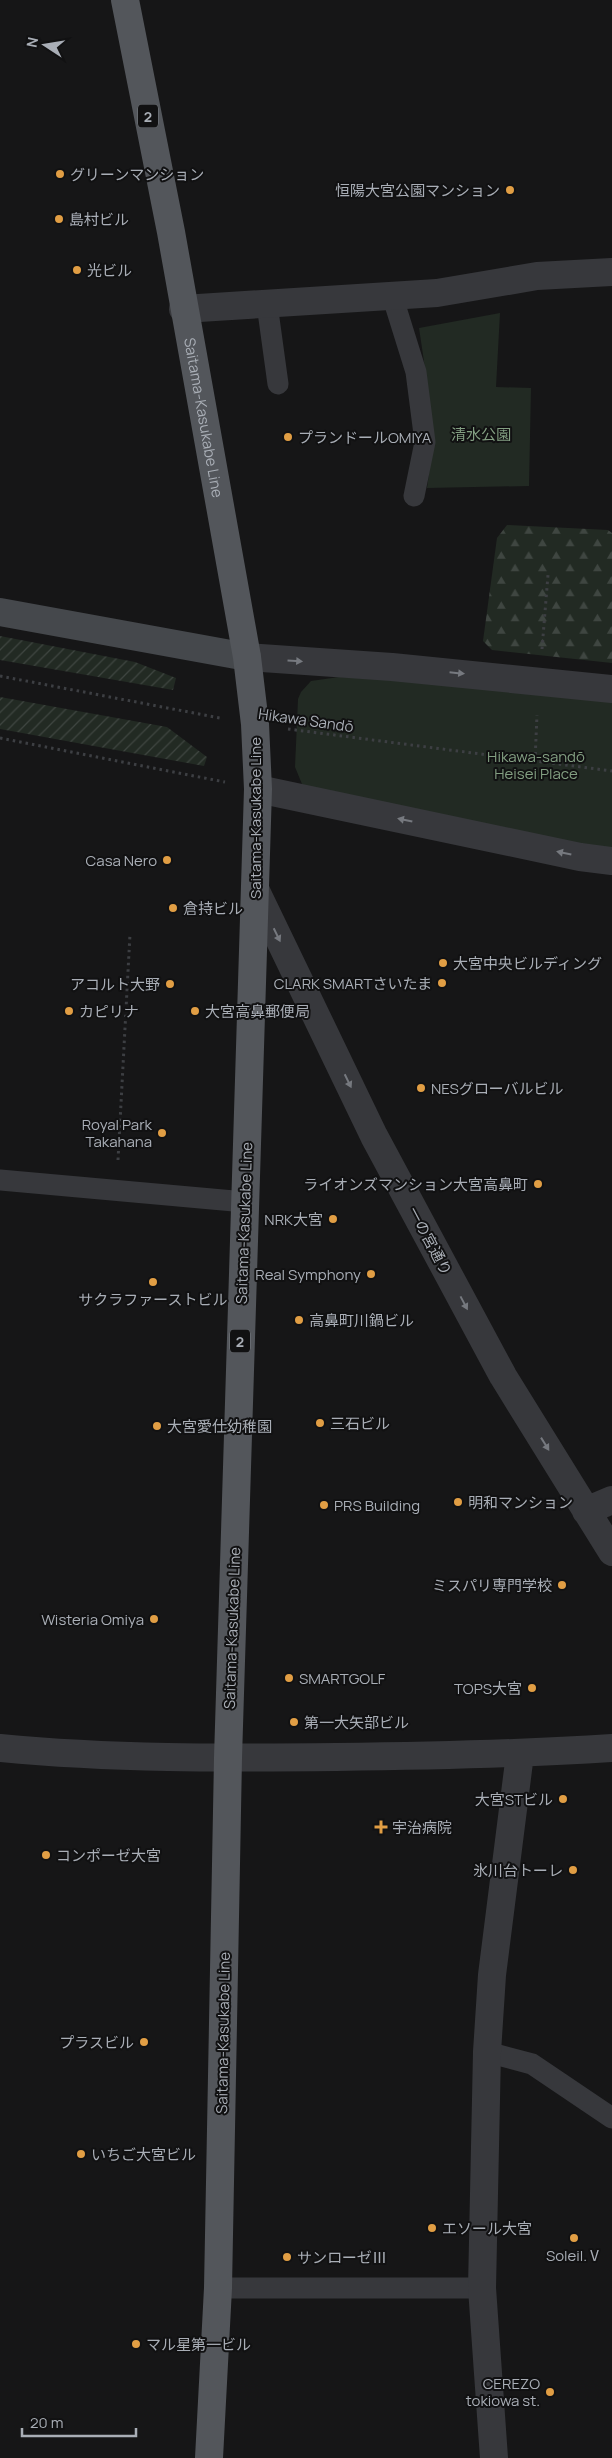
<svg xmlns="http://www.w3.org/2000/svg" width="612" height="2458" viewBox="0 0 612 2458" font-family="Manrope,'Noto Sans JP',sans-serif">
	<defs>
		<pattern id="forest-firs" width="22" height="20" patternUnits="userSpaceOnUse" patternTransform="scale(1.25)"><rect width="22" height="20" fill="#222a23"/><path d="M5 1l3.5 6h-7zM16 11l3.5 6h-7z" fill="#3f4641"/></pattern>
		<pattern id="garden-furrows" width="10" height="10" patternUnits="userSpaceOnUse" patternTransform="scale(1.25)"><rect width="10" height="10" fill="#222a23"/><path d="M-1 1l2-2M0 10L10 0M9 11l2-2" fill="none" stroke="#3f4641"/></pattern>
	</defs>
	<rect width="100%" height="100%" fill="#161617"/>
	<!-- forest -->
	<path fill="url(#forest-firs)" d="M 507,525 L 608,530 L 612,533 L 612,663 L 492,650 L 483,641 L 497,538 Z"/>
	<!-- park -->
	<path fill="#222a23" d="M 500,313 L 496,387 L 531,388 L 529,486 L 427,488 C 436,434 427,381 419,328 Z
		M 339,677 L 406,680 L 612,699 L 612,853 L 309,788 L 302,784 L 295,767 L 298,699 L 301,692 L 311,681 Z"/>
	<!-- garden -->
	<path fill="url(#garden-furrows)" d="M 0,636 L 135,662 L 176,678 L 173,690 L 0,660 Z
		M 0,697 L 167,727 L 207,757 L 204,766 L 0,729 Z"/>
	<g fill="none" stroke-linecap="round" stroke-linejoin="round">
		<!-- path -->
		<path stroke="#3d3f43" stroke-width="3" stroke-dasharray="2.5 4" stroke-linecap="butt" d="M 542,649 L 548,575
			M 0,676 L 220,718
			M 288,729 L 612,771
			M 0,738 L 225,782
			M 535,761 L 537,715
			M 118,1160 L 130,934"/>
		<!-- lane -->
		<path stroke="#37383c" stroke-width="21" d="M 392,295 L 416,372 L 425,442 L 414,496
			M 267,304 L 278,384
			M 0,1180 L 245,1202
			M 487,2052 L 532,2064 L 612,2118
			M 218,2288 L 482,2288"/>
		<!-- street -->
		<path stroke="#37383c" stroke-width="28" d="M 183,309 L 437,293 L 537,276 L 612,272
			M 247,657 L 392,667 L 612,689
			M 258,789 L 580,857 L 612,861
			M 256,891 L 374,1136 L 503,1376 L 612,1552
			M 586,1511 L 612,1500
			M 0,1748 C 112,1759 224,1758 336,1757 C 428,1756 520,1754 612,1748
			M 494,2458 L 482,2288 L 487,2052 L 492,1975 L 520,1754"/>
		<!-- secondary -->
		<path stroke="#45484c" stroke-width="28" d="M 0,612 L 247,657"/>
		<!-- primary -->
		<path stroke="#53565b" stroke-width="28" id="s1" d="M 125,0 L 171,232 L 247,657 L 255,724 L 258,789 L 228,1758 L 218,2288 L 209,2458"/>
	</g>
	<!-- one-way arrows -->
	<defs><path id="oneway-solid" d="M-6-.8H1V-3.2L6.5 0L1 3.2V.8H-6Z" transform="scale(1.25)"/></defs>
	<g fill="#76797f">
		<use href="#oneway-solid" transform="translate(295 661) rotate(4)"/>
		<use href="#oneway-solid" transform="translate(457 673) rotate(6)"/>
		<use href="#oneway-solid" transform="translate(405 820) rotate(-168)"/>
		<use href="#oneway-solid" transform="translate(564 853) rotate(-168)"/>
		<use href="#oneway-solid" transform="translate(277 935) rotate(64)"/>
		<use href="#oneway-solid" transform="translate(348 1081) rotate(64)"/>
		<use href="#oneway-solid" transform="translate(464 1303) rotate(62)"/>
		<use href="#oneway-solid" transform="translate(545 1444) rotate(58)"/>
	</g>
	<!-- markers -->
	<g fill="#e19e44" stroke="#111112" stroke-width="2">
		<circle cx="60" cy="174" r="5"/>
		<circle cx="510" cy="190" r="5"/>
		<circle cx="59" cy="219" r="5"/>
		<circle cx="77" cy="270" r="5"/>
		<circle cx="288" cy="437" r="5"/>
		<circle cx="167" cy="860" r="5"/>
		<circle cx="173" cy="908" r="5"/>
		<circle cx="443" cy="963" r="5"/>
		<circle cx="442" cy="983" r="5"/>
		<circle cx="170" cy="984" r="5"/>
		<circle cx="69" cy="1011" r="5"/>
		<circle cx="195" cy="1011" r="5"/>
		<circle cx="421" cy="1088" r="5"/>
		<circle cx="162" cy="1133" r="5"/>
		<circle cx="538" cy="1184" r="5"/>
		<circle cx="333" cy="1219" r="5"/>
		<circle cx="371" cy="1274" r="5"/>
		<circle cx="153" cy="1282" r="5"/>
		<circle cx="299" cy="1320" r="5"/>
		<circle cx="320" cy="1423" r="5"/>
		<circle cx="157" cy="1426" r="5"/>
		<circle cx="458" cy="1502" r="5"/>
		<circle cx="324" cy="1505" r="5"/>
		<circle cx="562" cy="1585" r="5"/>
		<circle cx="154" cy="1619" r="5"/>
		<circle cx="289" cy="1678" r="5"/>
		<circle cx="532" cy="1688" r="5"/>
		<circle cx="294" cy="1722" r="5"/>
		<circle cx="563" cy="1799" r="5"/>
		<path d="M378.5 1819.5h5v5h5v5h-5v5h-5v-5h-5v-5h5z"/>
		<circle cx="46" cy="1855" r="5"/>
		<circle cx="573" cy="1870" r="5"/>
		<circle cx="144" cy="2042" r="5"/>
		<circle cx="81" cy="2154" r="5"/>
		<circle cx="432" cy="2228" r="5"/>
		<circle cx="574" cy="2238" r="5"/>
		<circle cx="287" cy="2257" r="5"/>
		<circle cx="136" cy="2344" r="5"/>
		<circle cx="550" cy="2392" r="5"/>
	</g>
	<g text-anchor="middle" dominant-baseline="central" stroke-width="4" stroke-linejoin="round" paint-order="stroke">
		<!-- shield labels -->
		<g fill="#111112" stroke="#7b7f85" stroke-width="1">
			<rect x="138" y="104.5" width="20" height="23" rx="4"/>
			<rect x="230" y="1329.5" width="20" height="23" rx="4"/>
		</g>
		<g font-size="14" font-weight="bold" fill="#a9aeb6">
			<text x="148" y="116">2</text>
			<text x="240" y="1341">2</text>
		</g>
		<!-- poi labels -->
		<g font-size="15" fill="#a9aeb6" stroke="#111112" text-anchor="start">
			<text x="70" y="174">グリーンマンション</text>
			<text x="500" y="190" text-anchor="end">恒陽大宮公園マンション</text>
			<text x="69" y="219">島村ビル</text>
			<text x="87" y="270">光ビル</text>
			<text x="298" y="437">プランドールOMIYA</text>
			<text x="157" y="860" text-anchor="end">Casa Nero</text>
			<text x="183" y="908">倉持ビル</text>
			<text x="453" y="963">大宮中央ビルディング</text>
			<text x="432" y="983" text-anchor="end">CLARK SMARTさいたま</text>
			<text x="160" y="984" text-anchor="end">アコルト大野</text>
			<text x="79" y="1011">カピリナ</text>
			<text x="205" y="1011">大宮高鼻郵便局</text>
			<text x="431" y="1088">NESグローバルビル</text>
			<text x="152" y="1124" text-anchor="end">Royal Park<tspan x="152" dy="17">Takahana</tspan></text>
			<text x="528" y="1184" text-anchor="end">ライオンズマンション大宮高鼻町</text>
			<text x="323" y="1219" text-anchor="end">NRK大宮</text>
			<text x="361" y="1274" text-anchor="end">Real Symphony</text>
			<text x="153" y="1299" text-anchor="middle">サクラファーストビル</text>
			<text x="309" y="1320">高鼻町川鍋ビル</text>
			<text x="330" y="1423">三石ビル</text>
			<text x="167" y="1426">大宮愛仕幼稚園</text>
			<text x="468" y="1502">明和マンション</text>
			<text x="334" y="1505">PRS Building</text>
			<text x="552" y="1585" text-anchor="end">ミスパリ専門学校</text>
			<text x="144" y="1619" text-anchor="end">Wisteria Omiya</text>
			<text x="299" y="1678">SMARTGOLF</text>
			<text x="522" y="1688" text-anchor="end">TOPS大宮</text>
			<text x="304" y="1722">第一大矢部ビル</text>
			<text x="553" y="1799" text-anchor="end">大宮STビル</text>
			<text x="392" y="1827">宇治病院</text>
			<text x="56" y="1855">コンポーゼ大宮</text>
			<text x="563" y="1870" text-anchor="end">氷川台トーレ</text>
			<text x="134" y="2042" text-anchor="end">プラスビル</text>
			<text x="91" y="2154">いちご大宮ビル</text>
			<text x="442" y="2228">エソール大宮</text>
			<text x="574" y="2255" text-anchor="middle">Soleil.Ⅴ</text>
			<text x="297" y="2257">サンローゼⅢ</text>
			<text x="146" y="2344">マル星第一ビル</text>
			<text x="540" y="2383" text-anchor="end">CEREZO<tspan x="540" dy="17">tokiowa st.</tspan></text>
		</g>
		<!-- street labels -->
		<g font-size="15" fill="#a9aeb6" stroke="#111112">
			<text stroke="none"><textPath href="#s1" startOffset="425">Saitama-Kasukabe Line</textPath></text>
			<text transform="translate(306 720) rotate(8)">Hikawa Sandō</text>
			<text transform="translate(255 818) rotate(-90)">Saitama-Kasukabe Line</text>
			<text transform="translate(244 1223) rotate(-88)">Saitama-Kasukabe Line</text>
			<text transform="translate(430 1241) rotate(62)">一の宮通り</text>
			<text transform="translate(232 1628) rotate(-88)">Saitama-Kasukabe Line</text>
			<text transform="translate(223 2033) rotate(-89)">Saitama-Kasukabe Line</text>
		</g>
		<!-- park labels -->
		<g font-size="15" fill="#839f82" stroke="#111112">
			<text x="481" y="434">清水公園</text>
			<text x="536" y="756">Hikawa-sandō<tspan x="536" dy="17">Heisei Place</tspan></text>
		</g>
	</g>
	<!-- north arrow -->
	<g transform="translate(45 45) rotate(282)" stroke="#111112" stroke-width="4" paint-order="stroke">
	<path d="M0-4L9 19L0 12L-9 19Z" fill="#a9aeb6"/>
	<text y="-8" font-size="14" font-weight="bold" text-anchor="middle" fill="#a9aeb6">N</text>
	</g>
	<!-- scale -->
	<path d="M22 2428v8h114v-8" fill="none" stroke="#a9aeb6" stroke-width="2.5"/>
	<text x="30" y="2428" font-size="15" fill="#a9aeb6" stroke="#111112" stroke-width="4" paint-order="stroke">20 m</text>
</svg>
